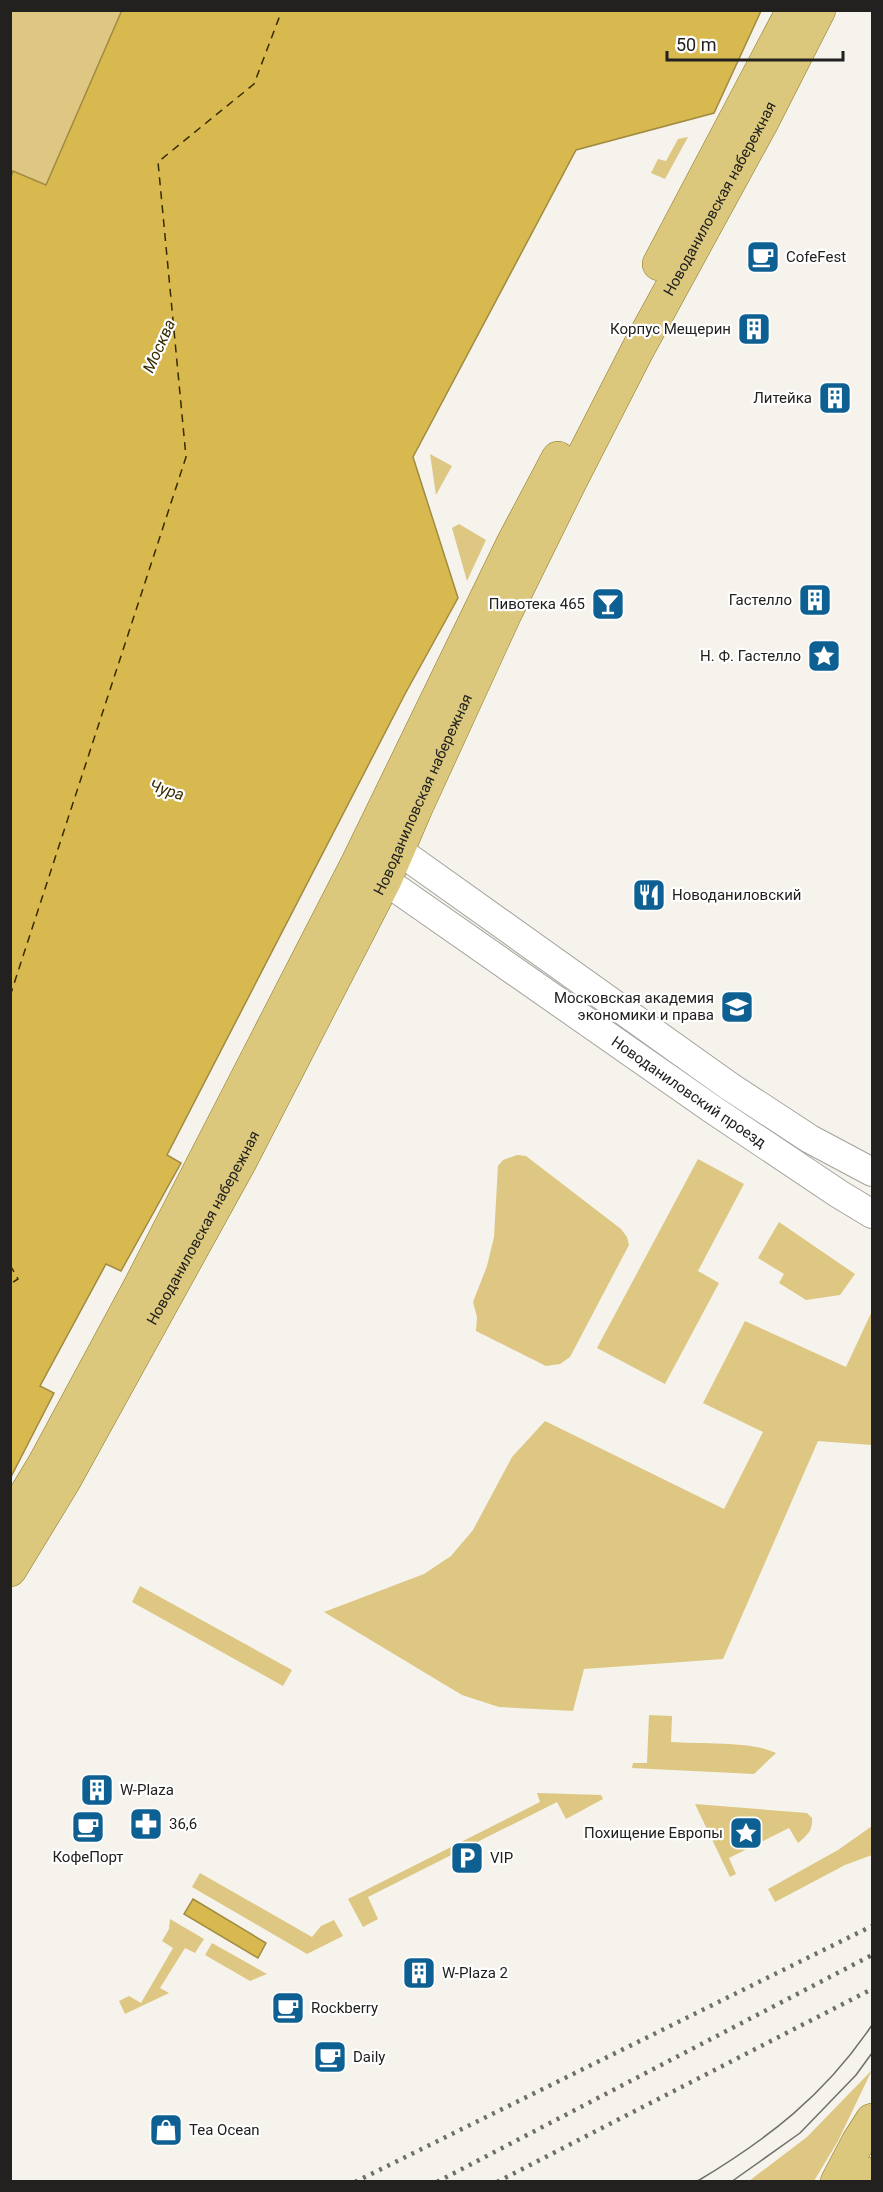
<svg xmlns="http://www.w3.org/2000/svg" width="883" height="2192" viewBox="0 0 883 2192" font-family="Roboto,sans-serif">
	<rect width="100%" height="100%" fill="#f5f3ec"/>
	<!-- green -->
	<path fill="#ddc782" d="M 10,11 L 122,11 L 46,185 L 14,171 L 11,177 Z
		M 688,137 L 665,179 L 651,173 L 658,159 L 666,161 L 678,139 Z
		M 430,454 L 452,466 L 436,495 Z
		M 459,524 L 486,540 L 467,581 L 452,528 Z
		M 517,1155 L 526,1156 L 621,1229 L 627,1237 L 629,1245 L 570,1357 L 560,1364 L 546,1366 L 476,1331 L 477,1317 L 473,1302 L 487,1266 L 494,1237 L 498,1166 L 503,1160 Z
		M 698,1159 L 744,1184 L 698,1271 L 719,1283 L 665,1384 L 597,1348 Z
		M 779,1222 L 855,1274 L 840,1295 L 806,1300 L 779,1283 L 784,1274 L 758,1258 Z
		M 872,1311 L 872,1445 L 818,1441 L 723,1659 L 584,1669 L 573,1711 L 499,1707 L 462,1695 L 324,1612 L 424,1574 L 451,1556 L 473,1530 L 512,1457 L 545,1421 L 724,1509 L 763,1432 L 703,1403 L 745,1321 L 846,1367 Z
		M 140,1586 L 292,1670 L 283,1686 L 132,1602 Z
		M 649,1715 L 672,1716 L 671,1742 C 698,1744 753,1741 776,1753 L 754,1774 L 632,1768 L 633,1763 L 647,1763 Z
		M 537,1793 L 601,1795 L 603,1799 L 566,1819 L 557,1802 L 368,1897 L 378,1919 L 363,1927 L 348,1899 L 540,1802 Z
		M 695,1804 L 807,1813 L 812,1818 C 813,1831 807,1835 798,1843 L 789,1828 L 729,1858 L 736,1874 L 730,1877 Z
		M 872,1826 L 872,1855 L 845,1865 L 775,1902 L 768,1889 L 838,1850 Z
		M 200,1873 L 312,1937 L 321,1926 L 334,1920 L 343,1936 L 307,1954 L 192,1887 Z
		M 170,1919 L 204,1939 L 195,1953 L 185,1948 L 160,1988 L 169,1993 L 125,2014 L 119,2001 L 129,1996 L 141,2003 L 173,1948 L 162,1941 L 169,1929 Z
		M 212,1943 L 267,1974 L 250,1981 L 205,1955 Z
		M 872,2070 L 838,2141 L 814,2181 L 749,2181 L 807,2137 Z"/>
	<!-- water -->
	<path fill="#d8b94f" stroke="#a18b41" stroke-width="1.5" d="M 122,10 L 761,11 L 714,113 L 576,150 L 413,457 L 458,598 L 405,694 L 167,1155 L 181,1163 L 121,1271 L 106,1264 L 40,1386 L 54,1393 L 11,1477 L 11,177 L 13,171 L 46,185 Z
		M 193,1899 L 266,1943 L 258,1958 L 184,1914 Z"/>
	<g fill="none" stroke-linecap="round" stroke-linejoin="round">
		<!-- ferry -->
		<path stroke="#382b00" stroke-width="1.5" stroke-dasharray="8 6" stroke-linecap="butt" d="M 10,996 L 186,457 L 158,162 L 254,84 L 282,10
			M 10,1265 L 18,1279 L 10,1284"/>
		<!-- minor casing -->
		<g stroke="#a4a29c" stroke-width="30">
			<g id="minor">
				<path d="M 381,838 L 729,1086 L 810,1139 L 872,1172"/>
				<path id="s1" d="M 367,868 L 712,1109 L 839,1194 L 872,1214"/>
			</g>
		</g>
		<!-- major casing -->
		<g stroke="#8c7624" stroke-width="34">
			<g id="major">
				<path d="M 659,264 L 793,10"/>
				<path d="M 10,1520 L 44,1464 L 140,1286 L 358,862 L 513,543 L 558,458"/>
				<path id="s2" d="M 10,1570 L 64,1481 L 241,1160 L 385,880 L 416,808 L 505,614 L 569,484 L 638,349 L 762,122 L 819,10"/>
				<path d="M 837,2182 L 858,2142 L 872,2120"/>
				<path d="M 870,2182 L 872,2174"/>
			</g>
		</g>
		<!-- minor -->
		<use href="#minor" stroke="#fff" stroke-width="28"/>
		<!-- major -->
		<use href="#major" stroke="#dcc87d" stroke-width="33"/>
		<!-- tram -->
		<path stroke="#706e6b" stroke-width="1.5" d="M 696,2182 C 768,2139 825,2095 872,2025
			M 731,2182 L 800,2133 L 856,2075 L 872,2053"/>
		<!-- rail -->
		<path stroke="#706e6b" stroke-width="4.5" stroke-dasharray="3 6" stroke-linecap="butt" d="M 355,2182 L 872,1926
			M 437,2182 L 872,1955
			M 497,2182 L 872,1989"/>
	</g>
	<!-- icons -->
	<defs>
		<g id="cafe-square" transform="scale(1.725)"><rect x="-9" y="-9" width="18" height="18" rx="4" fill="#0e6092" stroke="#fff"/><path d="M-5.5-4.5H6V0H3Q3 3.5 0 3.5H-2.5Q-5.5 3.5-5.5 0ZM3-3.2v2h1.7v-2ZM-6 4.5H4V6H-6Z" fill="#fff"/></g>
		<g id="building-square" transform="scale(1.725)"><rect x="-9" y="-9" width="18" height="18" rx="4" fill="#0e6092" stroke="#fff"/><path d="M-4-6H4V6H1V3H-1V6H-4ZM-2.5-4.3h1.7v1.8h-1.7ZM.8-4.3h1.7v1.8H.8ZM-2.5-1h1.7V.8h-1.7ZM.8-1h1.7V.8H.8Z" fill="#fff"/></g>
		<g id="bar-square" transform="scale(1.725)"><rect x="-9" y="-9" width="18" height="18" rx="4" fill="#0e6092" stroke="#fff"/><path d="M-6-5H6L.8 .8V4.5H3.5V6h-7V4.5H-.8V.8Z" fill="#fff"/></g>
		<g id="sight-square" transform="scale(1.725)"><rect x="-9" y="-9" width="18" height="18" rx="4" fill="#0e6092" stroke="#fff"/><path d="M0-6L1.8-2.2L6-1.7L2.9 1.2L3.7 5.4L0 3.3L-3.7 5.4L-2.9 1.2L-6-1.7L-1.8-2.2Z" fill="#fff"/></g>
		<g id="restaurant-square" transform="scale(1.725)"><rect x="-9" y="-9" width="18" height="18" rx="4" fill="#0e6092" stroke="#fff"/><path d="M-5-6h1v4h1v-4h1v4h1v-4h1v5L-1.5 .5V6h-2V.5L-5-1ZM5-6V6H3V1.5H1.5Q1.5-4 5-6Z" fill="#fff"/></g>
		<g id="university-square" transform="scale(1.725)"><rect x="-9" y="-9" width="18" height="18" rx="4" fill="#0e6092" stroke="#fff"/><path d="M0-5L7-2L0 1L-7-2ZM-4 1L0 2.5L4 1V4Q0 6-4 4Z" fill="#fff"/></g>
		<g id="pharmacy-square" transform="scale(1.725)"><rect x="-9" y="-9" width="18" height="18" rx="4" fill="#0e6092" stroke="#fff"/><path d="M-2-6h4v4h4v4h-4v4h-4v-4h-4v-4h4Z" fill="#fff"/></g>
		<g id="parking-square" transform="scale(1.725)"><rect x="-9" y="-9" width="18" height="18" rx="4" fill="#0e6092" stroke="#fff"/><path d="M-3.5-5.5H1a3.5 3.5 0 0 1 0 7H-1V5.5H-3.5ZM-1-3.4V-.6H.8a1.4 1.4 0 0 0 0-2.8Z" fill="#fff"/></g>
		<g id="shop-square" transform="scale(1.725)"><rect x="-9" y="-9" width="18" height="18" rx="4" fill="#0e6092" stroke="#fff"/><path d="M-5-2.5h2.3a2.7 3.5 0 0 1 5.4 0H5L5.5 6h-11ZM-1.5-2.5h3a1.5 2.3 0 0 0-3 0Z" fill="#fff"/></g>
	</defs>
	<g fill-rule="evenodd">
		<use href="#cafe-square" x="763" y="257"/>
		<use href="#building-square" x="754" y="329"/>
		<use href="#building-square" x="835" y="398"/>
		<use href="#building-square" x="815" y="600"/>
		<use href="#bar-square" x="608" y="604"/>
		<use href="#sight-square" x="824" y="656"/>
		<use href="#restaurant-square" x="649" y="895"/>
		<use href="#university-square" x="737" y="1007"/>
		<use href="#building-square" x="97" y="1790"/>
		<use href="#pharmacy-square" x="146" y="1824"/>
		<use href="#cafe-square" x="88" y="1827"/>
		<use href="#sight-square" x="746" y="1833"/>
		<use href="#parking-square" x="467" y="1858"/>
		<use href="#building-square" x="419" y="1973"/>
		<use href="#cafe-square" x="288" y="2008"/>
		<use href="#cafe-square" x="330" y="2057"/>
		<use href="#shop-square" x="166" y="2130"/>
	</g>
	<g text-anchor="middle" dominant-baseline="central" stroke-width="4.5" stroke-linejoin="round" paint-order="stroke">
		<!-- street labels -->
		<g font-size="15" fill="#22211f" stroke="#fff">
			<text stroke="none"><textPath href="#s2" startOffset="1545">Новоданиловская набережная</textPath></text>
			<text stroke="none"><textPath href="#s2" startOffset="879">Новоданиловская набережная</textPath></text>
			<text stroke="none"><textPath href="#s1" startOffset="392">Новоданиловский проезд</textPath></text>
			<text stroke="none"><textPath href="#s2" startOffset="393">Новоданиловская набережная</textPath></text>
		</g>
		<!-- poi labels -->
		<g font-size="15" fill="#22211f" stroke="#fff" text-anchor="start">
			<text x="786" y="257">CofeFest</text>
			<text x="731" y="329" text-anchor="end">Корпус Мещерин</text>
			<text x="812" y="398" text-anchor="end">Литейка</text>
			<text x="792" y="600" text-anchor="end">Гастелло</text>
			<text x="585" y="604" text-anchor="end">Пивотека 465</text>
			<text x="801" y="656" text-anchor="end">Н. Ф. Гастелло</text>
			<text x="672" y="895">Новоданиловский</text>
			<text x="714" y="998" text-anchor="end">Московская академия<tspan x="714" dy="17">экономики и права</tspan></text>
			<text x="120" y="1790">W-Plaza</text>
			<text x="169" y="1824">36,6</text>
			<text x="723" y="1833" text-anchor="end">Похищение Европы</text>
			<text x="88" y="1857" text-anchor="middle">КофеПорт</text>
			<text x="490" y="1858">VIP</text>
			<text x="442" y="1973">W-Plaza 2</text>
			<text x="311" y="2008">Rockberry</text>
			<text x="353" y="2057">Daily</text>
			<text x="189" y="2130">Tea Ocean</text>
		</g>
		<!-- water labels -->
		<g font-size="16" font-style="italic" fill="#382b00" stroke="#fff">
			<text transform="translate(159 346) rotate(-66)">Москва</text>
			<text transform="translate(167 790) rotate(17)">Чура</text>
		</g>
	</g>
	<!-- border -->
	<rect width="883" height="2192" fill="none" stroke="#22211f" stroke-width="24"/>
	<!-- scale -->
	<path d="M667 51v9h176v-9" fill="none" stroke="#22211f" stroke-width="3"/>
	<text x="676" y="51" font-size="18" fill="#22211f" stroke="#ffffff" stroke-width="4.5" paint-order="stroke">50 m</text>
</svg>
